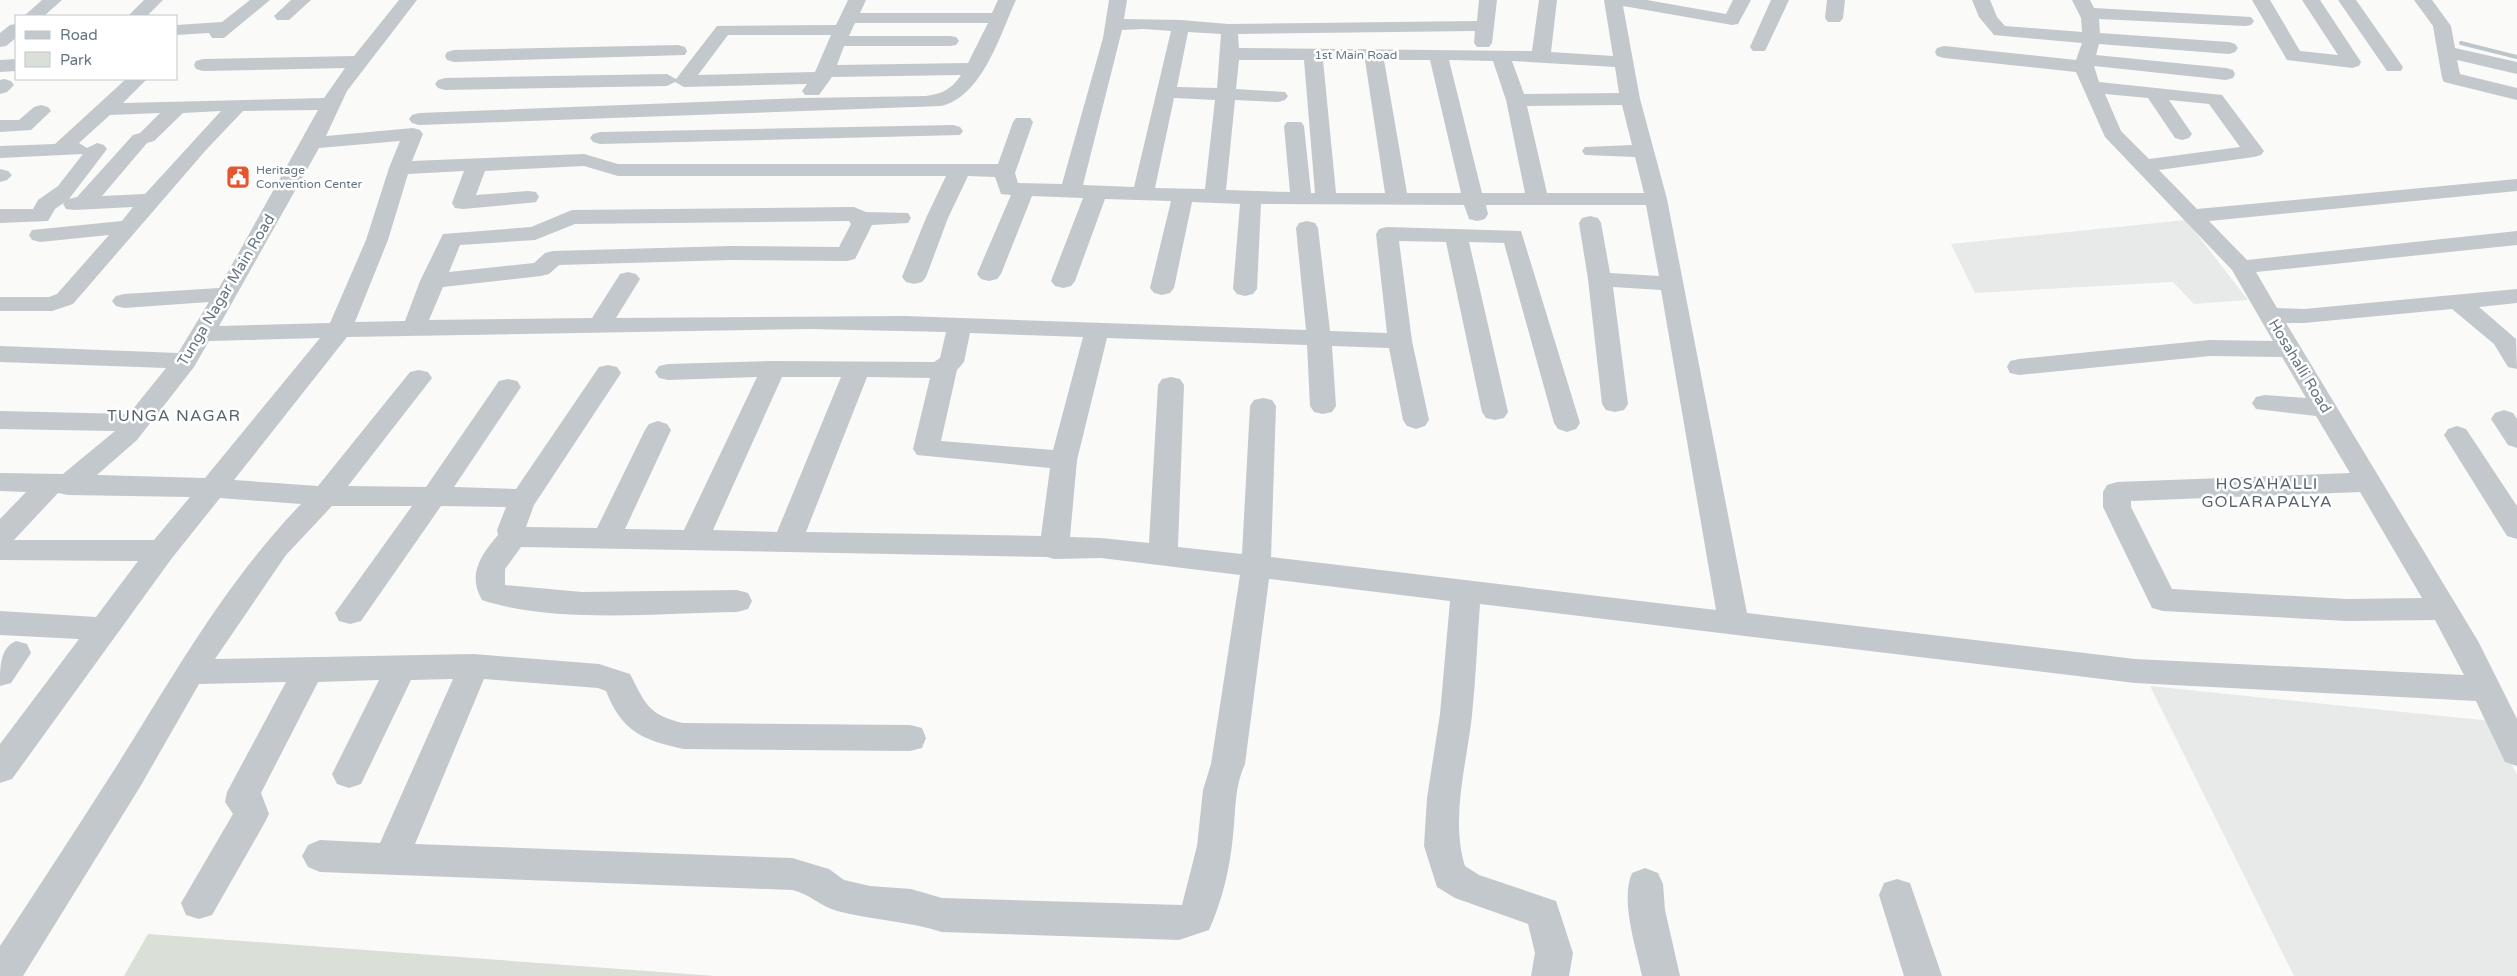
<svg xmlns="http://www.w3.org/2000/svg" width="2517" height="976" viewBox="0 0 2517 976" font-family="'Varela Round',sans-serif">
	<rect width="100%" height="100%" fill="#fafaf8"/>
	<!-- built -->
	<path fill="#e8e9e9" d="M 2186,220 L 2248,300 L 2194,304 L 2173,282 L 1975,293 L 1951,244 Z
		M 2150,686 L 2491,721 L 2517,775 L 2517,976 L 2294,976 Z"/>
	<!-- green -->
	<path fill="#dadfd7" d="M 148,934 L 715,976 L 124,976 Z"/>
	<g fill="none" stroke-linecap="round" stroke-linejoin="round">
		<!-- stream -->
		<path stroke="#bbc7cb" stroke-width="4" d="M 2461,43 L 2517,57"/>
		<!-- minor -->
		<path fill="#c3c8cc" fill-rule="evenodd" d="M 42,0 L 62,0 L 44,16 L 24,16 Z
			M 144,0 L 163,0 L 147,16 L 128,16 Z
			M 250,0 L 270,0 L 224,38 L 212,38 L 209,33 L 176,35 L 176,25 L 222,22 Z
			M 291,0 L 311,0 L 289,20 L 277,20 L 274,16 Z
			M 399,0 L 417,0 L 347,91 L 326,136 L 413,128 L 420,130 L 423,134 L 412,161 L 584,154 L 618,164 L 998,164 L 1013,122 L 1016,118 L 1030,118 L 1033,122 L 1015,173 L 1018,183 L 1062,184 L 1103,38 L 1109,0 L 1127,0 L 1124,19 L 1181,20 L 1228,24 L 1477,21 L 1479,0 L 1497,0 L 1492,43 L 1489,47 L 1477,47 L 1474,43 L 1475,31 L 1238,34 L 1239,48 L 1532,51 L 1539,0 L 1557,0 L 1551,52 L 1613,56 L 1604,0 L 1647,0 L 1726,14 L 1733,0 L 1751,0 L 1738,24 L 1732,25 L 1623,6 L 1640,99 L 1667,199 L 1747,613 L 2135,659 L 2464,675 L 2435,620 L 2347,621 L 2163,611 L 2152,608 L 2103,507 L 2103,492 L 2107,485 L 2117,482 L 2350,473 L 2316,416 L 2256,409 L 2252,403 L 2256,397 L 2265,395 L 2306,398 L 2282,357 L 2210,356 L 2019,375 L 2010,373 L 2007,367 L 2010,361 L 2019,359 L 2210,340 L 2273,341 L 2232,270 L 2105,137 L 2076,72 L 1944,58 L 1937,56 L 1935,52 L 1937,48 L 1944,46 L 2076,60 L 2082,43 L 1994,35 L 1979,17 L 1972,0 L 1990,0 L 1997,17 L 2005,26 L 2082,32 L 2081,18 L 2072,0 L 2090,0 L 2094,8 L 2251,17 L 2254,21 L 2251,25 L 2245,26 L 2099,19 L 2100,33 L 2229,42 L 2235,44 L 2238,48 L 2235,52 L 2229,54 L 2099,44 L 2096,55 L 2226,68 L 2233,70 L 2235,74 L 2233,78 L 2226,80 L 2094,66 L 2099,82 L 2222,95 L 2264,151 L 2261,155 L 2254,157 L 2159,170 L 2197,209 L 2517,179 L 2517,191 L 2209,221 L 2247,260 L 2517,231 L 2517,245 L 2256,272 L 2277,308 L 2304,309 L 2517,289 L 2517,303 L 2479,307 L 2516,339 L 2517,369 L 2508,367 L 2494,344 L 2452,309 L 2304,323 L 2286,323 L 2478,641 L 2517,719 L 2517,766 L 2505,762 L 2476,701 L 2135,683 L 1480,604 C 1477,641 1476,678 1472,715 C 1467,763 1450,818 1465,866 L 1479,875 L 1556,901 L 1573,953 L 1569,976 L 1531,976 L 1535,953 L 1528,924 L 1455,898 L 1437,887 L 1424,846 L 1427,798 L 1440,714 L 1450,601 L 1269,579 L 1245,764 C 1234,788 1236,811 1233,836 C 1230,868 1222,901 1209,930 L 1179,940 L 942,932 C 907,921 872,920 837,911 C 820,906 810,894 792,890 L 320,872 L 308,867 L 302,856 L 308,845 L 320,840 L 380,843 L 453,679 L 411,680 L 361,784 L 349,788 L 337,784 L 332,774 L 379,680 L 318,682 L 261,793 L 269,814 L 264,824 L 212,915 L 199,919 L 186,915 L 181,903 L 233,814 L 225,802 L 227,792 L 286,682 L 199,684 L 140,787 L 23,976 L 0,976 L 0,946 C 39,886 78,827 116,767 C 174,675 225,583 301,504 L 220,498 L 172,558 L 12,779 L 0,783 L 0,744 L 79,639 L 0,635 L 0,611 L 96,617 L 138,561 L 0,560 L 0,519 L 26,492 L 0,491 L 0,473 L 63,474 L 115,431 L 0,429 L 0,411 L 129,414 L 166,368 L 0,362 L 0,346 L 178,353 L 209,302 L 124,308 L 116,306 L 112,301 L 116,296 L 124,294 L 219,288 L 318,110 L 243,111 L 206,150 L 73,304 L 52,311 L 0,311 L 0,297 L 49,297 L 57,294 L 109,235 L 40,242 L 32,240 L 29,235 L 32,230 L 122,221 L 133,207 L 74,210 L 66,209 L 63,204 L 65,202 L 55,209 L 48,221 L 0,223 L 0,209 L 33,209 L 38,200 L 58,186 L 83,154 L 0,158 L 0,146 L 55,144 L 126,79 L 147,79 L 123,103 L 324,98 L 345,68 L 203,71 L 196,69 L 194,65 L 196,61 L 203,59 L 354,56 ZM 1144,29 L 1171,31 L 1134,187 L 1083,185 L 1122,30 ZM 1188,32 L 1221,34 L 1217,88 L 1177,87 ZM 1239,60 L 1304,60 L 1315,193 L 1311,193 L 1304,126 L 1301,122 L 1287,122 L 1284,126 L 1290,192 L 1226,190 L 1235,100 L 1278,102 L 1285,100 L 1288,96 L 1285,92 L 1236,89 ZM 1323,60 L 1365,60 L 1385,193 L 1336,193 ZM 1384,60 L 1430,60 L 1461,193 L 1407,193 ZM 1449,60 L 1493,61 L 1506,100 L 1525,193 L 1482,193 ZM 1512,61 L 1615,67 L 1619,93 L 1524,94 ZM 2105,94 L 2148,98 L 2175,138 L 2182,140 L 2189,138 L 2192,134 L 2169,100 L 2209,104 L 2240,147 L 2149,159 L 2121,131 ZM 1174,98 L 1215,100 L 1205,189 L 1155,188 ZM 1622,105 L 1632,145 L 1585,147 L 1582,151 L 1585,155 L 1635,157 L 1644,193 L 1547,193 L 1527,106 ZM 221,111 L 145,194 L 102,196 L 147,143 L 154,141 L 183,113 ZM 160,113 L 140,133 L 133,135 L 77,197 L 69,199 L 107,149 L 104,145 L 97,143 L 87,148 L 79,143 L 110,115 ZM 400,141 L 389,168 L 366,240 L 330,323 L 219,326 L 319,148 ZM 584,166 L 618,176 L 946,176 L 926,218 L 902,277 L 906,282 L 914,284 L 922,282 L 926,277 L 948,218 L 968,176 L 995,177 L 1001,194 L 1011,195 L 977,274 L 981,279 L 989,281 L 997,279 L 1001,274 L 1032,196 L 1083,198 L 1051,281 L 1055,286 L 1063,288 L 1071,286 L 1075,281 L 1105,199 L 1171,201 L 1150,288 L 1154,293 L 1162,295 L 1170,293 L 1174,288 L 1192,202 L 1240,204 L 1233,289 L 1237,294 L 1245,296 L 1253,294 L 1257,289 L 1261,204 L 1464,205 L 1469,219 L 1477,221 L 1485,219 L 1488,214 L 1486,205 L 1646,205 L 1659,276 L 1610,273 L 1601,223 L 1598,218 L 1590,216 L 1582,218 L 1579,223 L 1588,279 L 1602,404 L 1606,410 L 1615,412 L 1624,410 L 1628,404 L 1613,287 L 1661,290 L 1716,610 L 1271,557 L 1276,406 L 1272,400 L 1263,398 L 1254,400 L 1250,406 L 1242,554 L 1178,547 L 1184,385 L 1180,379 L 1171,377 L 1162,379 L 1158,385 L 1149,543 L 1101,538 L 1070,537 L 1077,460 L 1107,338 L 1307,345 L 1310,406 L 1314,412 L 1323,414 L 1332,412 L 1336,406 L 1332,346 L 1389,348 L 1403,420 L 1407,426 L 1416,429 L 1425,426 L 1429,420 L 1412,341 L 1399,241 L 1446,242 L 1482,412 L 1486,418 L 1495,420 L 1504,418 L 1508,412 L 1469,242 L 1504,243 L 1554,423 L 1558,429 L 1567,432 L 1576,429 L 1580,423 L 1521,231 L 1387,227 L 1379,229 L 1376,234 L 1387,333 L 1330,331 L 1318,228 L 1315,223 L 1307,221 L 1299,223 L 1296,228 L 1306,330 L 905,316 L 616,318 L 640,279 L 636,274 L 628,272 L 620,274 L 592,318 L 429,320 L 443,287 L 541,276 L 549,274 L 559,265 L 731,260 L 847,261 L 855,259 L 872,225 L 908,223 L 911,218 L 908,213 L 866,212 L 854,207 L 572,210 L 531,227 L 443,234 L 420,281 L 405,321 L 355,322 L 388,240 L 408,174 L 464,171 L 452,203 L 455,208 L 463,209 L 528,203 L 536,202 L 539,197 L 536,192 L 528,191 L 476,195 L 485,171 ZM 849,221 L 851,224 L 839,247 L 731,246 L 553,251 L 545,253 L 534,263 L 449,272 L 460,245 L 535,240 L 575,224 ZM 811,329 L 946,332 L 940,358 L 934,362 L 773,361 L 668,364 L 659,366 L 655,372 L 659,378 L 668,380 L 757,377 L 684,530 L 625,529 L 671,430 L 667,424 L 658,421 L 649,424 L 645,430 L 597,528 L 526,527 L 534,505 L 621,373 L 617,367 L 608,365 L 599,367 L 516,489 L 454,487 L 521,387 L 517,381 L 508,379 L 499,381 L 426,487 L 348,486 L 432,378 L 428,372 L 419,370 L 410,372 L 318,486 L 234,480 L 347,337 ZM 970,333 L 1083,337 L 1053,450 L 941,441 L 957,370 L 964,362 ZM 320,338 L 205,478 L 97,475 L 137,440 L 194,367 L 209,341 ZM 782,377 L 841,377 L 777,532 L 713,530 ZM 867,377 L 930,378 L 913,449 L 917,455 L 1050,468 L 1041,536 L 806,532 ZM 2360,492 L 2422,598 L 2347,599 L 2172,589 L 2131,507 L 2131,501 ZM 58,493 L 68,495 L 190,497 L 154,540 L 14,540 ZM 332,506 L 412,506 L 335,613 L 339,621 L 350,624 L 361,621 L 441,506 L 506,507 L 497,530 L 498,535 C 481,555 467,574 482,600 C 553,624 660,613 737,612 L 748,609 L 752,601 L 748,593 L 737,590 L 582,592 L 505,585 L 505,569 L 521,547 L 1047,557 L 1054,559 L 1101,558 L 1240,575 L 1211,764 L 1203,790 L 1197,846 L 1182,905 L 942,898 L 911,889 L 870,886 L 844,880 L 829,869 L 792,858 L 415,844 L 484,679 L 598,688 L 606,691 C 622,732 643,740 683,749 L 910,751 L 922,748 L 926,738 L 922,728 L 910,725 L 683,723 C 648,715 645,703 630,674 L 599,664 L 474,654 L 215,659 L 286,555 Z
			M 848,0 L 866,0 L 860,13 L 992,13 L 998,0 L 1016,0 C 1000,35 982,97 941,106 L 419,125 L 412,123 L 409,119 L 412,115 L 419,113 L 803,98 L 926,96 C 942,94 952,89 961,75 L 832,77 L 819,95 L 805,95 L 802,91 L 807,84 L 684,87 L 675,82 L 667,86 L 445,90 L 438,88 L 435,84 L 438,80 L 445,78 L 667,74 L 676,79 L 717,26 L 836,25 ZM 855,23 L 988,23 L 968,63 L 837,65 L 844,46 L 950,46 L 956,45 L 959,41 L 956,37 L 950,36 L 849,36 ZM 728,35 L 831,35 L 815,72 L 698,75 Z
			M 1771,0 L 1789,0 L 1765,51 L 1753,51 L 1750,47 Z
			M 1827,0 L 1845,0 L 1843,18 L 1840,22 L 1828,22 L 1825,18 Z
			M 2252,0 L 2270,0 L 2300,51 L 2338,55 L 2302,0 L 2320,0 L 2361,62 L 2359,66 L 2352,68 L 2287,60 Z
			M 2338,0 L 2356,0 L 2403,67 L 2401,71 L 2387,71 Z
			M 2414,0 L 2432,0 L 2451,26 L 2455,48 L 2517,62 L 2517,74 L 2457,60 L 2460,74 L 2517,88 L 2517,100 L 2444,82 L 2442,78 L 2433,26 Z
			M 16,24 L 16,38 L 6,46 L 0,47 L 0,33 L 10,25 Z
			M 678,45 L 685,47 L 687,51 L 685,55 L 454,62 L 447,60 L 445,56 L 447,52 L 454,50 Z
			M 16,59 L 16,71 L 0,72 L 0,60 Z
			M 4,79 L 11,81 L 14,85 L 7,92 L 0,94 L 0,80 Z
			M 41,105 L 48,107 L 51,111 L 31,130 L 0,132 L 0,120 L 19,120 L 34,107 Z
			M 953,125 L 960,127 L 963,131 L 960,135 L 600,144 L 593,142 L 590,138 L 593,134 L 600,132 Z
			M 0,169 L 8,171 L 12,175 L 7,180 L 0,182 Z
			M 2504,410 L 2513,413 L 2517,419 L 2517,448 L 2508,445 L 2491,419 L 2495,413 Z
			M 2457,426 L 2466,429 L 2517,506 L 2517,539 L 2507,536 L 2444,435 L 2448,429 Z
			M 16,641 L 27,644 L 31,653 L 11,683 L 0,686 C 0,666 0,648 16,641 Z
			M 1645,868 L 1658,873 L 1663,884 L 1665,910 L 1680,976 L 1642,976 C 1636,947 1620,900 1632,873 Z
			M 1897,879 L 1910,883 L 1942,976 L 1904,976 L 1879,895 L 1884,883 Z"/>
	</g>
	<!-- icons -->
	<defs>
		<g id="civic-square" transform="scale(1.25)"><rect x="-9" y="-9" width="18" height="18" rx="4" fill="#e4572e" stroke="#fff"/><path d="M-.6-6.5H3V-4.5H.6V-3L4-1V1h2V6H-6V1h2V-1L-.6-3ZM-1.2 2.5V6h2.4V2.5Z" fill="#fff"/></g>
	</defs>
	<g fill-rule="evenodd">
		<use href="#civic-square" x="238" y="177"/>
	</g>
	<g text-anchor="middle" dominant-baseline="central" stroke-width="5" stroke-linejoin="round" paint-order="stroke">
		<!-- far-street labels -->
		<g font-size="12" fill="#657683" stroke="#fff">
			<text x="1356" y="55">1st Main Road</text>
		</g>
		<!-- far-poi labels -->
		<g font-size="12" fill="#657683" stroke="#fff" text-anchor="start">
			<text x="256" y="170">Heritage<tspan x="256" dy="14">Convention Center</tspan></text>
		</g>
		<!-- street labels -->
		<g font-size="15" fill="#657683" stroke="#fff">
			<text transform="translate(226 290) rotate(-59)">Tunga Nagar Main Road</text>
			<text transform="translate(2300 366) rotate(59)">Hosahalli Road</text>
		</g>
		<!-- neighbourhood labels -->
		<g font-size="16" letter-spacing="1" fill="#57646e" stroke="#fff">
			<text x="174" y="416">TUNGA NAGAR</text>
			<text x="2267" y="484">HOSAHALLI<tspan x="2267" dy="18">GOLARAPALYA</tspan></text>
		</g>
	</g>
	<!-- legend -->
	<rect x="15" y="15" width="162" height="65" fill="#ffffff" stroke="#c1c8cd"/>
	<rect x="25" y="31" width="25" height="8" fill="#c3c8cc" stroke="#c1c8cd"/>
	<text x="60" y="40" font-size="15" fill="#657683">Road</text>
	<rect x="25" y="52" width="25" height="15" fill="#dadfd7" stroke="#c1c8cd"/>
	<text x="60" y="65" font-size="15" fill="#657683">Park</text>
</svg>
